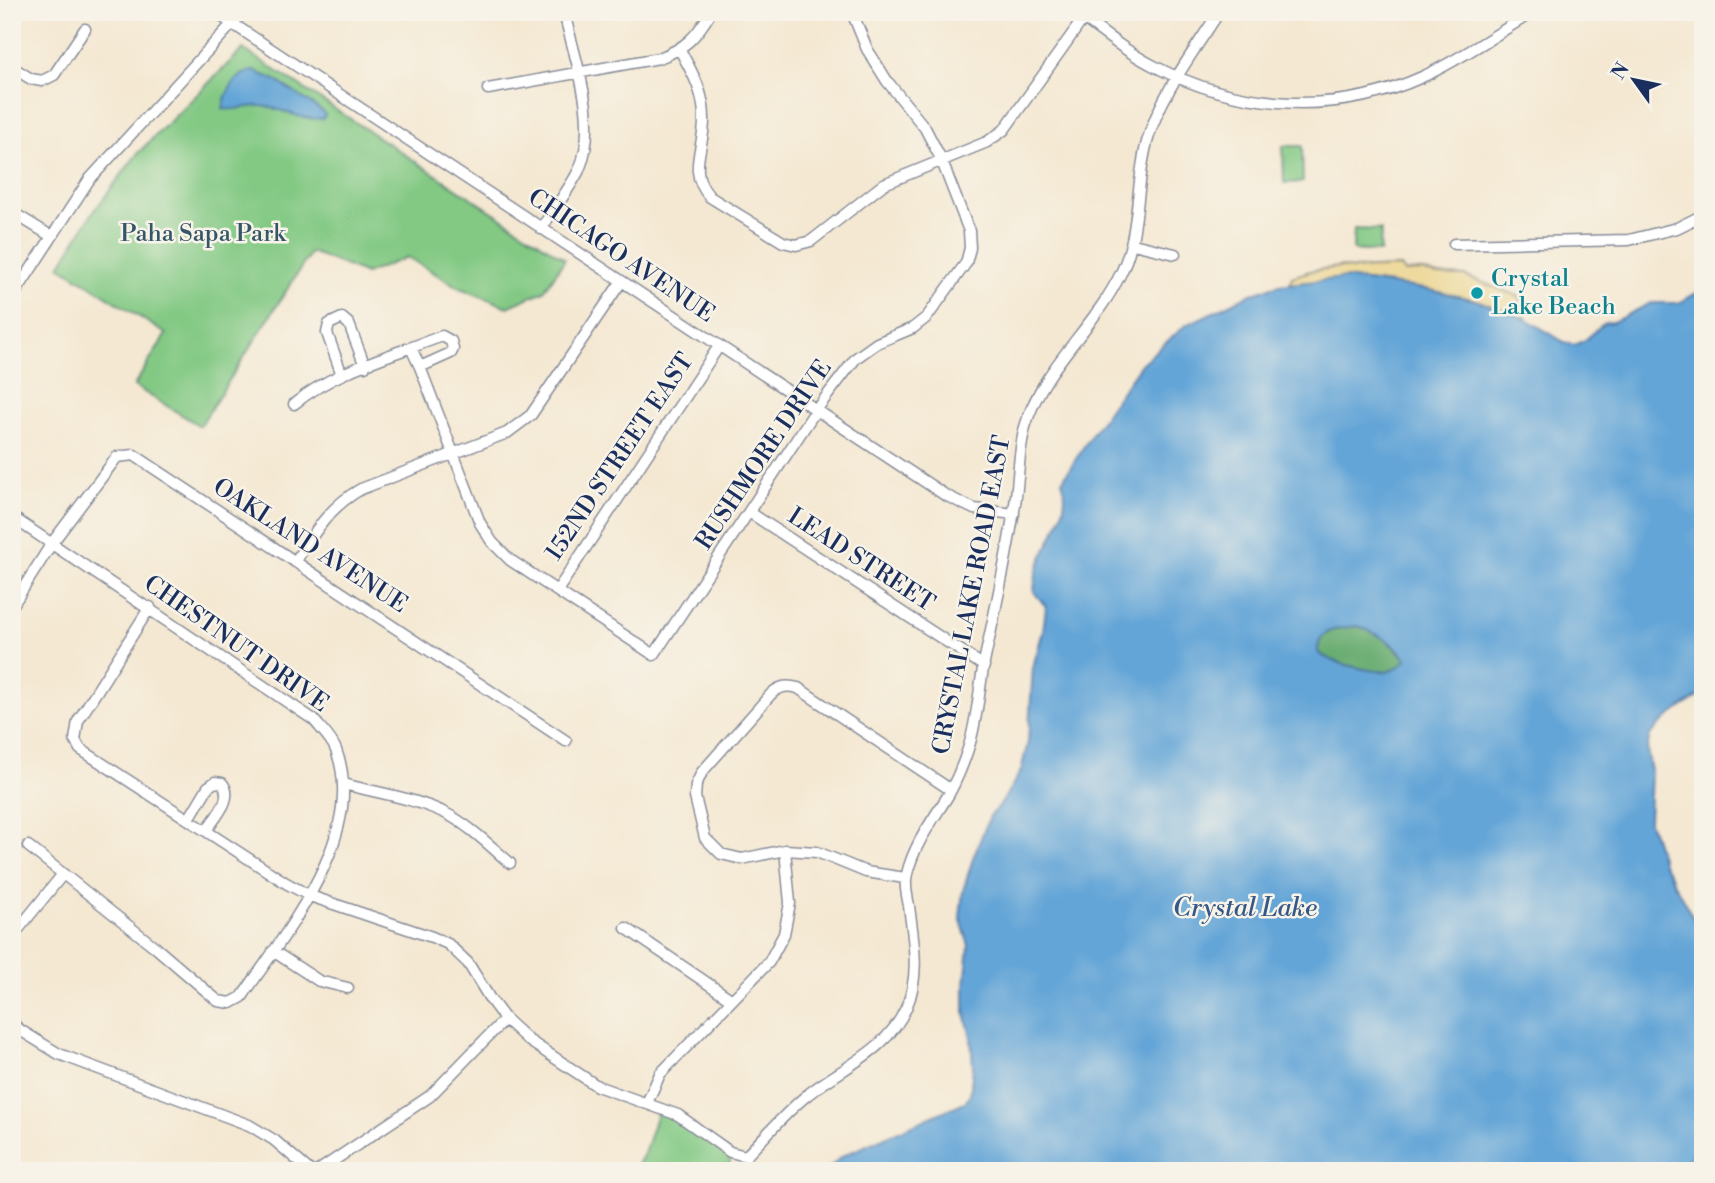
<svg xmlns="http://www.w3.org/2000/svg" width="1715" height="1183" viewBox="0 0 1715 1183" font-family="'Libre Bodoni',serif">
	<rect width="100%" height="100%" fill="#f7f3e8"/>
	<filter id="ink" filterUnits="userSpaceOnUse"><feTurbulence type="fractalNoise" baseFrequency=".0143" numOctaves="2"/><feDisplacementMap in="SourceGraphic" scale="14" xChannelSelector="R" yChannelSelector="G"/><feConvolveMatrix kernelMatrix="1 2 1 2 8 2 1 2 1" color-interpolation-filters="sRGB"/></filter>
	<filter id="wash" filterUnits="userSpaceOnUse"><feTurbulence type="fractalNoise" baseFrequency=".00686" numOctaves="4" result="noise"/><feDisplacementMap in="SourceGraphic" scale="28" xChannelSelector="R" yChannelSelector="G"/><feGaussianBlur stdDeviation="1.57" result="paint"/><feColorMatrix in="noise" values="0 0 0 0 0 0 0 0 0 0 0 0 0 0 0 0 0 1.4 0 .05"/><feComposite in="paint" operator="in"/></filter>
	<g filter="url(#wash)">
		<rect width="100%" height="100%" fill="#f4e8d2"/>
		<!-- green -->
		<path fill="#83c984" stroke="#4f7c71" stroke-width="2" d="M 243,49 L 565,259 L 544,291 L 508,307 L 460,288 L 407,257 L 366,274 L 311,252 L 200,426 L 134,386 L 166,334 L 60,266 L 91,215 L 138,153 Z
			M 1283,146 L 1302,146 L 1303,182 L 1284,183 Z
			M 1354,229 L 1381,230 L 1380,252 L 1353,250 Z
			M 659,1107 L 730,1152 L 730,1171 L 634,1171 L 644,1154 Z"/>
		<!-- forest -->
		<path fill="#6aad72" stroke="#426e68" stroke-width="2" d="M 1358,626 L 1380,635 L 1407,659 C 1403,662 1399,668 1394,670 C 1380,676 1328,662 1318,652 C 1317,629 1339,628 1358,626 Z"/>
		<!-- sand -->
		<path fill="#eeda9e" stroke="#84847e" stroke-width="2" d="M 1340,267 L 1353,269 L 1400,267 L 1404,272 L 1421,271 L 1439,275 L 1465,276 L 1520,297 L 1526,319 L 1476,300 L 1391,284 L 1344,278 L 1289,285 L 1292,277 L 1310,271 Z"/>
		<!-- water -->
		<path fill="#64a5d7" stroke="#406a9a" stroke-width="2" fill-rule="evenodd" d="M 254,71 L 275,80 L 322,111 L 325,115 L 323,118 C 301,122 283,108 262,106 C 249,105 237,111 223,109 C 225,93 236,72 254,71 Z
			M 1344,278 L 1426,289 L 1476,300 L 1526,319 L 1564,342 L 1574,345 L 1584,341 L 1604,323 L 1613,322 L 1651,303 L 1679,303 L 1703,289 L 1703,693 L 1667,718 L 1650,735 L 1647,750 L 1651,771 L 1649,822 L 1663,863 L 1703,936 L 1703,1138 L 1681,1171 L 825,1171 L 844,1155 L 965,1102 L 970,1095 L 973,1067 L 971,1037 L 965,1013 L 965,986 L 969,946 L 960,917 L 963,891 L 974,855 L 990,816 L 999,807 L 1021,771 L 1028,742 L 1033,667 L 1043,631 L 1046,607 L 1034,592 C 1035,584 1035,576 1037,570 C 1046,542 1074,511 1062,481 L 1091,435 L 1141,364 L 1186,325 L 1253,293 L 1279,285 ZM 1358,626 C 1378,634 1393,642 1407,659 C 1403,662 1398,668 1394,670 C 1380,675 1328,663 1318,652 C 1317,629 1339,628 1358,626 Z"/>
	</g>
	<g filter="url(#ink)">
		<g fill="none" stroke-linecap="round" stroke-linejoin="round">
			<!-- minor casing -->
			<g stroke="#888c98" stroke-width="13">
				<path id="minor" d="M 215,12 L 945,495 L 974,509 L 1014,514
					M 1075,12 C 1101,31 1126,52 1154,66 C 1238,110 1336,116 1422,77 C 1458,61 1498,33 1533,12
					M 680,50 C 692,72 704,92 704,118 C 705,148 686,171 710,197 L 783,242 L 796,245 L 811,241 L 884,184 L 987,142 L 1004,130 L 1088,12
					M 12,67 L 31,79 L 42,81 L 54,75 L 85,29
					M 488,89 L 659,58 C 686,48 696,37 711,12
					M 12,212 L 51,236
					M 541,229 C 553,210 569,190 579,170 C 600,122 575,61 564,12
					M 1133,244 L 1175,254
					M 1454,244 L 1629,240 L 1677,228 L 1703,215
					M 12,298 L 89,180 L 243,12
					M 411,348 L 420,367 L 480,523 L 492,542 L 510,560 L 654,655 L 816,410 L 856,358 L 877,343 L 913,328 L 927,317 L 966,263 L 970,248 L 969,231 L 941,159 L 925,128 L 887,81 L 867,49 L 852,12
					M 342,375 L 327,333 L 329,324 L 342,318 L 349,324 L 365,366
					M 294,404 C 335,370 393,355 442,336 L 451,341 L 453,349 L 451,353 L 420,367
					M 749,512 L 984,666
					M 12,517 L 314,720 C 321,729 332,739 336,750 C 368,833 286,932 242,997 L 231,1003 L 218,1001 L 155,947 L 28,846
					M 295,562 C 314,533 330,506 361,489 L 507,433 L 531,415 L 621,282
					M 557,591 L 719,346
					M 12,606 L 52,543 L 117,457 L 134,455 L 566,741
					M 150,607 L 78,721 L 75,740 L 80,749 L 286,883 L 310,896 L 432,937 L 448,944 L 468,963 L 490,999 L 505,1019 L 528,1040 L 597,1086 L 678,1115 L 730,1152 L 746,1156 C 766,1136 784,1114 806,1096 C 840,1068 887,1052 906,1008 C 921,975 913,939 909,906 C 907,895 904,884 907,874 C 914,844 933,820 949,794 C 957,779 964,762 969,746 C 977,720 979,690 984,663 C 995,610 1007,558 1015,504 C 1019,479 1018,453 1025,427 C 1042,367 1093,330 1120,275 C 1141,233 1135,186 1147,142 C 1160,95 1193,53 1219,12
					M 344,784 C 377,793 414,798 445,813 C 469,825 489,845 510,863
					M 189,819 L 208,787 L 215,782 L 222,783 C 235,798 215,817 206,831
					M 905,878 L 866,872 L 817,852 L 785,850 L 742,859 L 721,854 L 705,838 L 695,797 L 696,785 L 702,772 L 772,693 C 781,686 787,685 798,688 L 951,790
					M 626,928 L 732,1000
					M 12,937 L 63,874
					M 273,951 L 319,981 L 348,988
					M 12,1023 L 20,1030 L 59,1054 L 249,1125 L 274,1140 L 310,1171
					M 647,1103 L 660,1074 L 769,962 L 784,934 L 790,903 L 785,850
					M 318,1171 L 430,1096 L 505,1019"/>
			</g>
			<!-- minor -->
			<use href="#minor" stroke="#fff" stroke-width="10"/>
		</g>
	</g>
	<!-- markers -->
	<circle fill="#0f9aa8" stroke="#f7f3e8" stroke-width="2.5" cx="1477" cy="293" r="7"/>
	<g text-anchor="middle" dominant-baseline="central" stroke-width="5" stroke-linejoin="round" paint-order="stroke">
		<!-- park labels -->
		<g font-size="24" fill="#355668" stroke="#f7f3e8">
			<text x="203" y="234">Paha Sapa Park</text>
		</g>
		<!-- street labels -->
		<g font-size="24" fill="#1b2f5e" stroke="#f7f3e8">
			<text transform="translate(621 256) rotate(34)">CHICAGO AVENUE</text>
			<text transform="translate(764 455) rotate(-56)">RUSHMORE DRIVE</text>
			<text transform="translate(620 457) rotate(-56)">152ND STREET EAST</text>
			<text transform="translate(310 546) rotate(33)">OAKLAND AVENUE</text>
			<text transform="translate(861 560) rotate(33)">LEAD STREET</text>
			<text transform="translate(972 595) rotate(-79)">CRYSTAL LAKE ROAD EAST</text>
			<text transform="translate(236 644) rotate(35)">CHESTNUT DRIVE</text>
		</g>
		<!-- culture labels -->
		<g font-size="24" fill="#0d838f" stroke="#f7f3e8" text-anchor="start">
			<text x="1491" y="279">Crystal<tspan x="1491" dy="28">Lake Beach</tspan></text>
		</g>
		<!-- water labels -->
		<g font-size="26" font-style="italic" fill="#355888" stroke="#f7f3e8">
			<text x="1245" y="908">Crystal Lake</text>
		</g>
	</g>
	<!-- margin -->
	<rect width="1715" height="1183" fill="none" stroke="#f7f3e8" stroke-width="42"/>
	<!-- north arrow -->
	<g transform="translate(1634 80) rotate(303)" stroke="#f7f3e8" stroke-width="5" paint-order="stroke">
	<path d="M0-5L12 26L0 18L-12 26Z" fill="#1b2f5e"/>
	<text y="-10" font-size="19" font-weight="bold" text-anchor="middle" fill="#1b2f5e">N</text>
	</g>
</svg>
